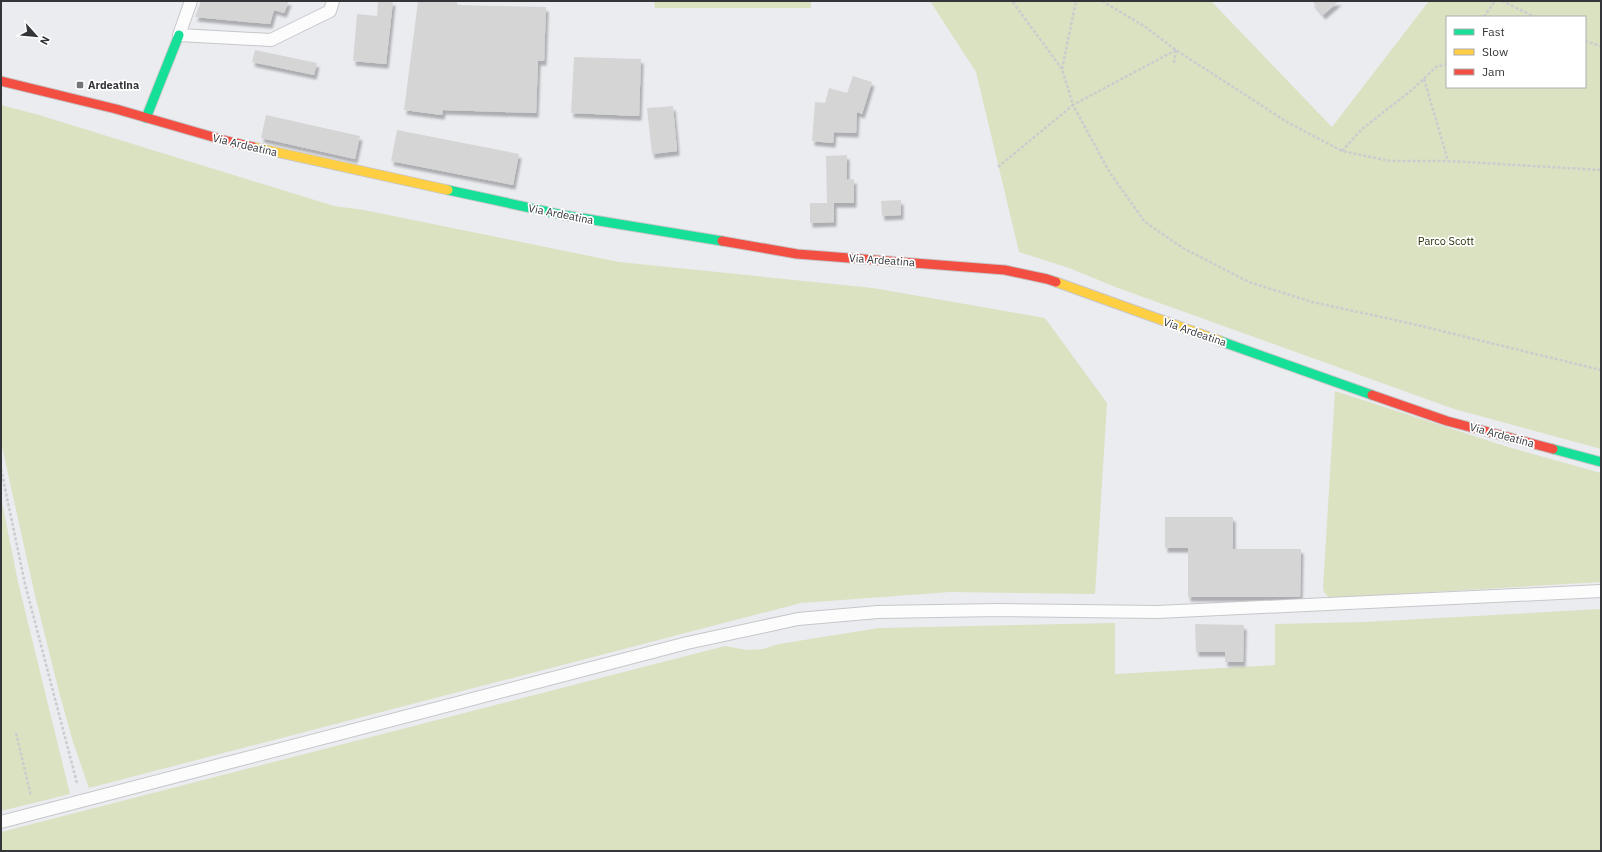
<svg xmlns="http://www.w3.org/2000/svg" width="1602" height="852" viewBox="0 0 1602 852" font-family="'IBM Plex Sans',sans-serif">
	<defs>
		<filter id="shadow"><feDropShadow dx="2.5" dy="4.5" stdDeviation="1" flood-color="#0004"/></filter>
	</defs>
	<rect width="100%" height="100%" fill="#ebecf0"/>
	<!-- green -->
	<path fill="#dae2c2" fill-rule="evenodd" d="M 654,1 L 811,1 L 811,8 L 655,8 Z
		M 930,1 L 1211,1 L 1332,127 L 1429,1 L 1601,1 L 1601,449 L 1454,409 L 1118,288 L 1069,268 L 1019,252 L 976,72 ZM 1447,17 L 1585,17 L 1585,87 L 1447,87 Z
		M 1,105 L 39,115 L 334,206 L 364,210 L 619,262 L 873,288 L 1045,318 L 1107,403 L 1095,594 L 950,592 L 801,603 L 89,788 L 73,742 L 59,692 L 34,591 L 1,442 Z
		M 1335,391 L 1508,447 L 1601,473 L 1601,582 L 1329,598 L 1324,592 L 1323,588 Z
		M 1,497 L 18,582 L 70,794 L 1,811 Z
		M 1601,609 L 1601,851 L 1,851 L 1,832 L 725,646 L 747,650 L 763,649 L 779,644 L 879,628 L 1115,623 L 1115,674 L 1275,665 L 1275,624 L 1365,622 Z"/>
	<!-- building -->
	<path fill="#d6d5d6" filter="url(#shadow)" d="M 201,1 L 289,1 L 284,13 L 274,10 L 270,24 L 195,17 Z
		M 378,1 L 393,1 L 386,64 L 353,61 L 357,14 L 377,16 Z
		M 418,1 L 457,1 L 457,5 L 546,7 L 544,61 L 538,61 L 536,113 L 443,110 L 442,115 L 404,110 Z
		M 1312,1 L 1339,1 L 1323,15 Z
		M 255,50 L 317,63 L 314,75 L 252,62 Z
		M 574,57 L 641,59 L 639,116 L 571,113 Z
		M 853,76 L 872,82 L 862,114 L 857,112 L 856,133 L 834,132 L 833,143 L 812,141 L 815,102 L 825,103 L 829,88 L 847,93 Z
		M 673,106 L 677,151 L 652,154 L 647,108 Z
		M 266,115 L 360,136 L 355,159 L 261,138 Z
		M 397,130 L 519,154 L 513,185 L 391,161 Z
		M 847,155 L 847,180 L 854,179 L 854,203 L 834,203 L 834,222 L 810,223 L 810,203 L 827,203 L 826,156 Z
		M 901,200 L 901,215 L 882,216 L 881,201 Z
		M 1165,517 L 1233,517 L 1233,549 L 1301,549 L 1300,597 L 1188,597 L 1188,548 L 1165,548 Z
		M 1195,624 L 1244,625 L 1243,662 L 1225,662 L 1225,652 L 1196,652 Z"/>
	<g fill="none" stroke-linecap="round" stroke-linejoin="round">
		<!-- lane casing -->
		<g stroke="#c6c7ca" stroke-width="14">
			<path id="lane" d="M 191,1 L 179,35 L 271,40 L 330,11 L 333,1
				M 1,822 L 687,643 L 798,619 L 878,612 L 998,610 L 1157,612 L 1601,591"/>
		</g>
		<!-- fast casing -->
		<g stroke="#c6c7ca" stroke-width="11">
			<path id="fast" d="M 146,118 L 179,35
				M 448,190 L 563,215 L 722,241
				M 1220,341 L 1372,395
				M 1553,449 L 1601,462"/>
		</g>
		<!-- slow casing -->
		<g stroke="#c6c7ca" stroke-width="11">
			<path id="slow" d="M 253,147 L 448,190
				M 1056,282 L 1220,341"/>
		</g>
		<!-- jam casing -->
		<g stroke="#c6c7ca" stroke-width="11">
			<path id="jam" d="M 1,81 L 116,109 L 227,141 L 253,147
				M 722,241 L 797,254 L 1005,270 L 1047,279 L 1056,282
				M 1372,395 L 1447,421 L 1553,449"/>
		</g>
		<!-- path -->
		<path stroke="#ccccce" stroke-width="2.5" stroke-dasharray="3 2" stroke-linecap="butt" d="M 1102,1 L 1144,26 L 1176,50 L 1287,122 L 1342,151 L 1390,161 L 1448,161 L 1601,170
			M 1502,1 L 1535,17
			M 1484,17 L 1495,1
			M 1585,41 L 1601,46
			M 1176,50 L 1073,105 L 1110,173 L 1145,222 L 1183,248 L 1249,282 L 1312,302 L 1409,323 L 1601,370
			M 1174,63 L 1176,50
			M 1062,69 L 1076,1
			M 1424,79 L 1448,161
			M 1342,151 L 1362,129 L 1413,89 L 1436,67 L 1447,64
			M 998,167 L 1073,105 L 1062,69 L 1012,1
			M 1,469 L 25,584 L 77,783
			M 16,733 L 31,796"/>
		<!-- lane -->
		<use href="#lane" stroke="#fcfcfd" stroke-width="12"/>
		<!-- fast -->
		<use href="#fast" stroke="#16e098" stroke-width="9"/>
		<!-- slow -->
		<use href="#slow" stroke="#ffcf43" stroke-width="9"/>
		<!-- jam -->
		<use href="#jam" stroke="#f24e42" stroke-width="9"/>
	</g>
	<!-- markers -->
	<rect fill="#747579" stroke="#fff" stroke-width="1.5" x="76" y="81" width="8" height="8" rx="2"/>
	<g text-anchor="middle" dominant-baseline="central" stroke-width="3.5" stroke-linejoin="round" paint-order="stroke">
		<!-- poi labels -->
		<g font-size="11" font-weight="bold" fill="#343539" stroke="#fff" text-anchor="start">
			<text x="88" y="85">Ardeatina</text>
		</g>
		<!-- street labels -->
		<g font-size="11" fill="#343539" stroke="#fff">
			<text transform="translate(245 145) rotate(13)">Via Ardeatina</text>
			<text transform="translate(561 214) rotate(11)">Via Ardeatina</text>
			<text transform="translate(882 260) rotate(4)">Via Ardeatina</text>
			<text transform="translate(1195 332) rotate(19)">Via Ardeatina</text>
			<text transform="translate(1502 435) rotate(15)">Via Ardeatina</text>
		</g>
		<!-- park labels -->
		<g font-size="11" fill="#282e04" stroke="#fff">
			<text x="1446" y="241">Parco Scott</text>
		</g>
	</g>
	<!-- border -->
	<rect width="1602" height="852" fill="none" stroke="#343539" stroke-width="4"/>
	<!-- legend -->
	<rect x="1446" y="16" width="140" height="72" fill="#ffffff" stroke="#aeaeb0"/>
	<rect x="1454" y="29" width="20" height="6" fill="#16e098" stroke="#aeaeb0"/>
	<text x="1482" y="36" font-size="12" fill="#343539">Fast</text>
	<rect x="1454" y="49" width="20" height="6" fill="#ffcf43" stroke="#aeaeb0"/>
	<text x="1482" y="56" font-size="12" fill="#343539">Slow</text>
	<rect x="1454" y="69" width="20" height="6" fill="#f24e42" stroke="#aeaeb0"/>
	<text x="1482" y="76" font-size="12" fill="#343539">Jam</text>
	<!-- north arrow -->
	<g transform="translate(36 36) rotate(117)" stroke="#ffffff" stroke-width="3" paint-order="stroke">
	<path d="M0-3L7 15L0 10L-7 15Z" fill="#343539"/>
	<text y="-6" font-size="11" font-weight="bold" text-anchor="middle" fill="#343539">N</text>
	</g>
</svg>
